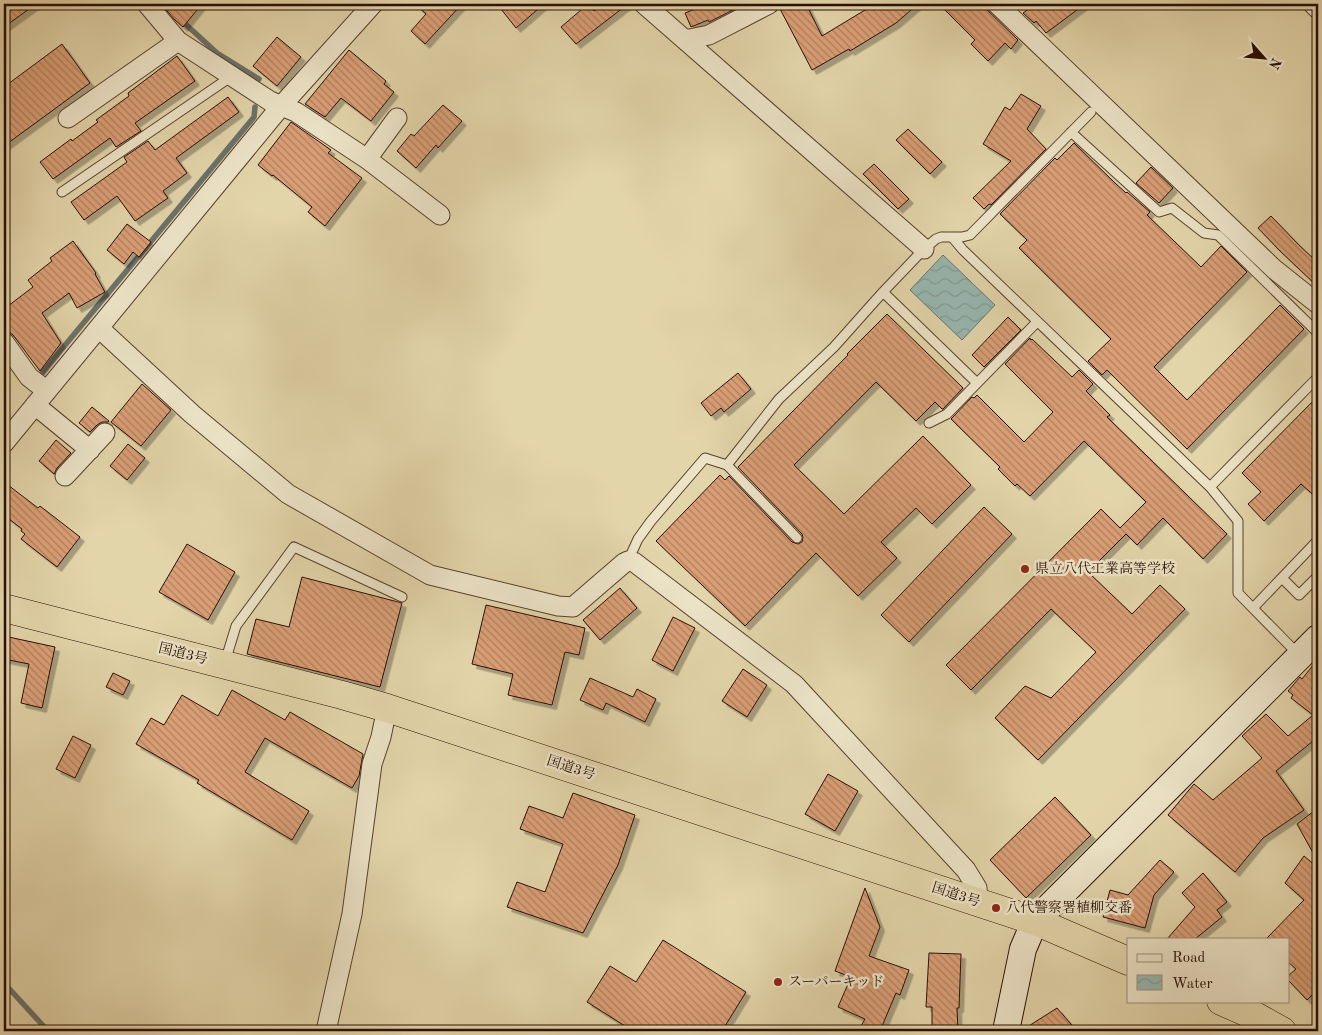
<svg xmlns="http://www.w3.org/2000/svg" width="1322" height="1035" viewBox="0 0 1322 1035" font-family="'Old Standard TT','Noto Serif JP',serif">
	<defs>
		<pattern id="water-waves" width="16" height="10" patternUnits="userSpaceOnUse" patternTransform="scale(1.25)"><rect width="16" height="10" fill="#97b7b1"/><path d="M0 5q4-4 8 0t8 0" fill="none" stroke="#829c97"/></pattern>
		<pattern id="building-back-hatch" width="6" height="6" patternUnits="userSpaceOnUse" patternTransform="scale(1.25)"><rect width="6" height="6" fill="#da9f77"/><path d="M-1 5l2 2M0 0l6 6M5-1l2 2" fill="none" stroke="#b1805f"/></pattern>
		<filter id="shadow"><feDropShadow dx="4.5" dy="4.5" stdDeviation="0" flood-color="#0004"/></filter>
	</defs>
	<rect width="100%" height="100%" fill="#e3d5aa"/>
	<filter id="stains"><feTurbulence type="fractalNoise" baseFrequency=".004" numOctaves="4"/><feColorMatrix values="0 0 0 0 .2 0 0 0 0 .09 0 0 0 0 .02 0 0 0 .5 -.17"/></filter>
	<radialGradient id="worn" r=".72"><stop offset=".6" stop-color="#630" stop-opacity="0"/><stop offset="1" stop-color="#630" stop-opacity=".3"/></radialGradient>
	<!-- water -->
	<path fill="url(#water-waves)" stroke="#6b736c" d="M 943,255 L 995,305 L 962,340 L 910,290 Z"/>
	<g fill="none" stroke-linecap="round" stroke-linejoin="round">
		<!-- stream -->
		<path stroke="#6b736c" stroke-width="5.5" d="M 181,20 L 217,53 L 259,79
			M 42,373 L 254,117 L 255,107
			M 4,983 L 48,1031"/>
	</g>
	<!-- building -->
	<path fill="url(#building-back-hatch)" stroke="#290e04" filter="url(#shadow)" d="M 4,4 L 36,4 L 4,27 Z
		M 161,4 L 202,4 L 183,27 L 175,20 Z
		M 415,4 L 462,4 L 425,44 L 411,31 L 426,14 Z
		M 497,4 L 544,4 L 516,28 Z
		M 588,4 L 594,11 L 604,4 L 628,4 L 576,44 L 561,27 Z
		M 702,4 L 745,4 L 709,22 L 708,20 L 691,27 L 685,13 L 703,6 Z
		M 780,4 L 806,4 L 822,36 L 875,4 L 918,4 L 896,23 L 850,51 L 849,49 L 812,70 L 779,7 Z
		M 939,4 L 981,4 L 1018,40 L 1011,49 L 1005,43 L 988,61 L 971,44 L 975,40 Z
		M 1036,4 L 1085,4 L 1046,33 L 1036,21 L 1034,23 L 1023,13 Z
		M 277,37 L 301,57 L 277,86 L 253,66 Z
		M 62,44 L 90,83 L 4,146 L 4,87 Z
		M 349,50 L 386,81 L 384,84 L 394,92 L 371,121 L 341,98 L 325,117 L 305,104 Z
		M 177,56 L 195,81 L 135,123 L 141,131 L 116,147 L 110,138 L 53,179 L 40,162 L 71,139 L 72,141 L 98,122 L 96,120 L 129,96 L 128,93 Z
		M 1021,94 L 1041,106 L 1027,129 L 1046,149 L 991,205 L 989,204 L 984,209 L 973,198 L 1011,161 L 983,144 L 1005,107 L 1010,110 Z
		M 228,97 L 239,112 L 176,158 L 187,173 L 163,191 L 168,198 L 135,221 L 117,196 L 84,220 L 71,202 L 127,162 L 124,157 L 148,141 L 155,150 Z
		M 443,105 L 462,121 L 438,148 L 436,145 L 416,168 L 397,151 L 411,134 L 414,136 Z
		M 291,122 L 331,150 L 328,153 L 362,178 L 325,226 L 308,212 L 312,207 L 273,175 L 272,176 L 258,165 Z
		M 908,129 L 942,162 L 930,174 L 896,140 Z
		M 1074,143 L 1115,183 L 1126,193 L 1127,192 L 1150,212 L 1147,215 L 1201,267 L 1221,246 L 1247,272 L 1154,367 L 1187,400 L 1280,305 L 1304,329 L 1187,449 L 1107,370 L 1102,375 L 1088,361 L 1111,339 L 1019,248 L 1027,240 L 1000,214 L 1055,158 L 1057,160 Z
		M 874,164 L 909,199 L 898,209 L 863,174 Z
		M 1151,167 L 1173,188 L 1159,203 L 1136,183 Z
		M 1271,216 L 1298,244 L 1318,263 L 1318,287 L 1279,250 L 1258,228 Z
		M 127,224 L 151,242 L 139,257 L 133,252 L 124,264 L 107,250 Z
		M 73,241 L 96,273 L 95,274 L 105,292 L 77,308 L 69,293 L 42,313 L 61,343 L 40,371 L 13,335 L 9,332 L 4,331 L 4,309 L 33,287 L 28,280 L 52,261 L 50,258 Z
		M 887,314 L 963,388 L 943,409 L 942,409 L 935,402 L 916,421 L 876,382 L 794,465 L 844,514 L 923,436 L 971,485 L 932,524 L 916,508 L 881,542 L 897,558 L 858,596 L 816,553 L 745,626 L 656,541 L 720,475 L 725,480 L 729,476 L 792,542 L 798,544 L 802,542 L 803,537 L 802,534 L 738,467 L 848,355 L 847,354 Z
		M 1008,317 L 1021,330 L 984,367 L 972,355 Z
		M 1030,338 L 1031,340 L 1032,339 L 1072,377 L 1079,370 L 1093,384 L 1086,391 L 1110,415 L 1107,417 L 1227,534 L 1203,559 L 1163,518 L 1137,545 L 1126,534 L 1088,572 L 1132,614 L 1160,585 L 1185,609 L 1038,760 L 995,718 L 1025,686 L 1051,698 L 1096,652 L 1051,609 L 971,690 L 946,665 L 1101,509 L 1120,528 L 1146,502 L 1084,441 L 1030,496 L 1017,484 L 1015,486 L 998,469 L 1000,467 L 951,419 L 972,397 L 974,398 L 977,395 L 1024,442 L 1053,412 L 1005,364 Z
		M 738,373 L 751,389 L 724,412 L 721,408 L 711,416 L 701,403 Z
		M 142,384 L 171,410 L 141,446 L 111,422 Z
		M 1318,396 L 1318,499 L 1301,484 L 1264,521 L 1248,504 L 1261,492 L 1242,473 Z
		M 92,407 L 109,421 L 108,422 L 102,422 L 97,425 L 90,432 L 79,423 Z
		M 56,440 L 71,453 L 57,468 L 54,474 L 39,461 Z
		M 128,444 L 145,458 L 127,480 L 110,466 Z
		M 4,482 L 38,508 L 40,506 L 80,537 L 57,567 L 21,539 L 25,534 L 21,531 L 22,529 L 4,515 Z
		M 984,507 L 1012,534 L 909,642 L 881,615 Z
		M 187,544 L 235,572 L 208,620 L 159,592 Z
		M 302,577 L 402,603 L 380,687 L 247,654 L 256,619 L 289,627 Z
		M 620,588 L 637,608 L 600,640 L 583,620 Z
		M 486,605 L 585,628 L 579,655 L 565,652 L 552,705 L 508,695 L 513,674 L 472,664 Z
		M 673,617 L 695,628 L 673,671 L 652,660 Z
		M 4,636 L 55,647 L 42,708 L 21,703 L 29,664 L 4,659 Z
		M 1318,659 L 1318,737 L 1276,771 L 1304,810 L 1263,838 L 1235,872 L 1168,815 L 1194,784 L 1213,800 L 1262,758 L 1242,736 L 1266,714 L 1288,736 L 1313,715 L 1291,698 L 1293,695 L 1288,691 L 1300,677 L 1302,679 Z
		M 743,669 L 767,685 L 747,717 L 722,701 Z
		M 113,673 L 130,681 L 123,695 L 106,687 Z
		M 590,678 L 633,697 L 637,689 L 656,699 L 645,722 L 606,703 L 603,710 L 580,700 Z
		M 232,690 L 285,720 L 290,712 L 363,754 L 359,776 L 352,788 L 265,738 L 245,772 L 309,811 L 292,840 L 197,783 L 199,780 L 136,744 L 151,718 L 164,725 L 182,695 L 218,716 Z
		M 73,736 L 91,745 L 75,778 L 56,769 Z
		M 828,774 L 858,791 L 835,831 L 805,814 Z
		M 573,793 L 635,815 L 618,865 L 583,933 L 507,907 L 517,882 L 545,892 L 563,844 L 520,829 L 529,806 L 563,818 Z
		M 1055,797 L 1091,835 L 1026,898 L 990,860 Z
		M 1318,808 L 1318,862 L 1297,824 Z
		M 1304,856 L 1318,868 L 1318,989 L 1307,1000 L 1288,980 L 1288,976 L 1296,969 L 1288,962 L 1288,939 L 1266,939 L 1304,900 L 1285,883 Z
		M 1160,860 L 1174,872 L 1154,895 L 1145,928 L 1103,917 L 1110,890 L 1128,895 Z
		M 1203,873 L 1227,902 L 1217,910 L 1222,917 L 1195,939 L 1167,939 L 1195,907 L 1182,893 Z
		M 865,888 L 880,927 L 869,956 L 909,970 L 900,995 L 896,993 L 880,1031 L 858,1031 L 865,1019 L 838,1007 L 851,977 L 835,971 Z
		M 663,940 L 746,992 L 722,1031 L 633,1031 L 587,1002 L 610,966 L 636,982 Z
		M 929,953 L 961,954 L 959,1008 L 957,1008 L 958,1031 L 932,1031 L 932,1007 L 926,1007 Z
		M 1057,1008 L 1077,1031 L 1021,1031 Z"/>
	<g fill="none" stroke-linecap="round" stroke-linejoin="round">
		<!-- lane casing -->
		<g stroke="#58402e" stroke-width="11">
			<path id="lane" d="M 1071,132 L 1159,212 L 1172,208 L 1204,233 L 1218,235 L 1318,333
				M 62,192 L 232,76
				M 952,237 L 963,250 L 1210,487
				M 883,292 L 977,383
				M 929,423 L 947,414 L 1037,322
				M 727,465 L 779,399 L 834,347 L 883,292 L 924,249 L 936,239 L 941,237 L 962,237 L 970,235 L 1091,112
				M 628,561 L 638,539 L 651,521 L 705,458 L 727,465 L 797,538
				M 1282,578 L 1299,595 L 1318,576
				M 1253,608 L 1318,540
				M 1298,654 L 1238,593 L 1238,521 L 1210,487 L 1318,377
				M 225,662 L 236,626 L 294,547 L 402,597"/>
		</g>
		<!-- street casing -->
		<g stroke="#58402e" stroke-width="21">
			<path id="street" d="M 147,4 L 178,41 L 270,101 L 296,112 L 367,159 L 440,215
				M 644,4 L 924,249
				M 997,4 L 1274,269 L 1318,304
				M 1313,4 L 1318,9
				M 685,40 L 709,35 L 769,4
				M 68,118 L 178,41
				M 367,159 L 397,118
				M 99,328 L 192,414 L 288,494 L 430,575 L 558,606 L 573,607 L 624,563 L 628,561 L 634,562 L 794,684 L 966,870 L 977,888 L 978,903
				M 4,342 L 29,377 L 47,391
				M 35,405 L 90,450
				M 4,443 L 282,105 L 373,4
				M 65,476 L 105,433
				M 326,1031 L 352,914 L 372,764 L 381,737 L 387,708"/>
		</g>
		<!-- secondary casing -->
		<g stroke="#290e04" stroke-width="28">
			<path id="secondary" d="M 1006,1031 L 1023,949 L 1035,921 L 1318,638"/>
		</g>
		<!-- highway casing -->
		<g stroke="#290e04" stroke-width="29">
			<path id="highway" d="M 4,608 L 342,695 L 387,708 L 1035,921 L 1128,961
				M 1221,1001 L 1255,1016 L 1282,1031"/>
		</g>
		<!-- lane -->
		<use href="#lane" stroke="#ede4c8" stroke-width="9"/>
		<!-- street -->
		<use href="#street" stroke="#ede4c8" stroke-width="19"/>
		<!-- secondary -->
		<use href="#secondary" stroke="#ede4c8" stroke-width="26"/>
		<!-- highway -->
		<use href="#highway" stroke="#e3d5aa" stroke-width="28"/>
	</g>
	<!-- markers -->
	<g fill="#8f2418" stroke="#ede4c8" stroke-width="2">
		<circle cx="1025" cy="569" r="5"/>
		<circle cx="996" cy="908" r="5"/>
		<circle cx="778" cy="982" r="5"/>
	</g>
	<g text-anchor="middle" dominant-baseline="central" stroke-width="5" stroke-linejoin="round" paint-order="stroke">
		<!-- poi labels -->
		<g font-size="14" fill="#290e04" stroke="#ede4c8" text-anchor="start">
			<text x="1035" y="569">県立八代工業高等学校</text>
			<text x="1006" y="908">八代警察署植柳交番</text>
			<text x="788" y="982">スーパーキッド</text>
		</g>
		<!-- street labels -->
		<g font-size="14" fill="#290e04" stroke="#ede4c8">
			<text transform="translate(183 654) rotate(14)">国道3号</text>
			<text transform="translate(571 768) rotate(18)">国道3号</text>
			<text transform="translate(956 895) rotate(18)">国道3号</text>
		</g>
	</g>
	<!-- margin -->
	<rect width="1322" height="1035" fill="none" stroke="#e3d5aa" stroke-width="20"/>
	<rect x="5" y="5" width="1312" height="1025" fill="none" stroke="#290e04" stroke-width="2.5"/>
	<rect x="10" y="10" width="1302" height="1015" fill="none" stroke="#290e04"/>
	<!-- legend -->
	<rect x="1127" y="938" width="162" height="65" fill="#ede4c8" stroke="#9f8e7a"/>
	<rect x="1137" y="954" width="25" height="8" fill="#ede4c8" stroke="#9f8e7a"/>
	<text x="1172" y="962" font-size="15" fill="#290e04">Road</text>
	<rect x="1137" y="975" width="25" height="15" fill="url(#water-waves)" stroke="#9f8e7a"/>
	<text x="1172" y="988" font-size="15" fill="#290e04">Water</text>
	<!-- north arrow -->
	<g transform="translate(1264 58) rotate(117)" stroke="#ede4c8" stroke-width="4" paint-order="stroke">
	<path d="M0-4L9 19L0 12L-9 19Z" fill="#290e04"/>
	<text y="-8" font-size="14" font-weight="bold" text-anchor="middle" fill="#290e04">N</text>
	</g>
	<rect width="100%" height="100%" filter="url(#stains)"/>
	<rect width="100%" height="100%" fill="url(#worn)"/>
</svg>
